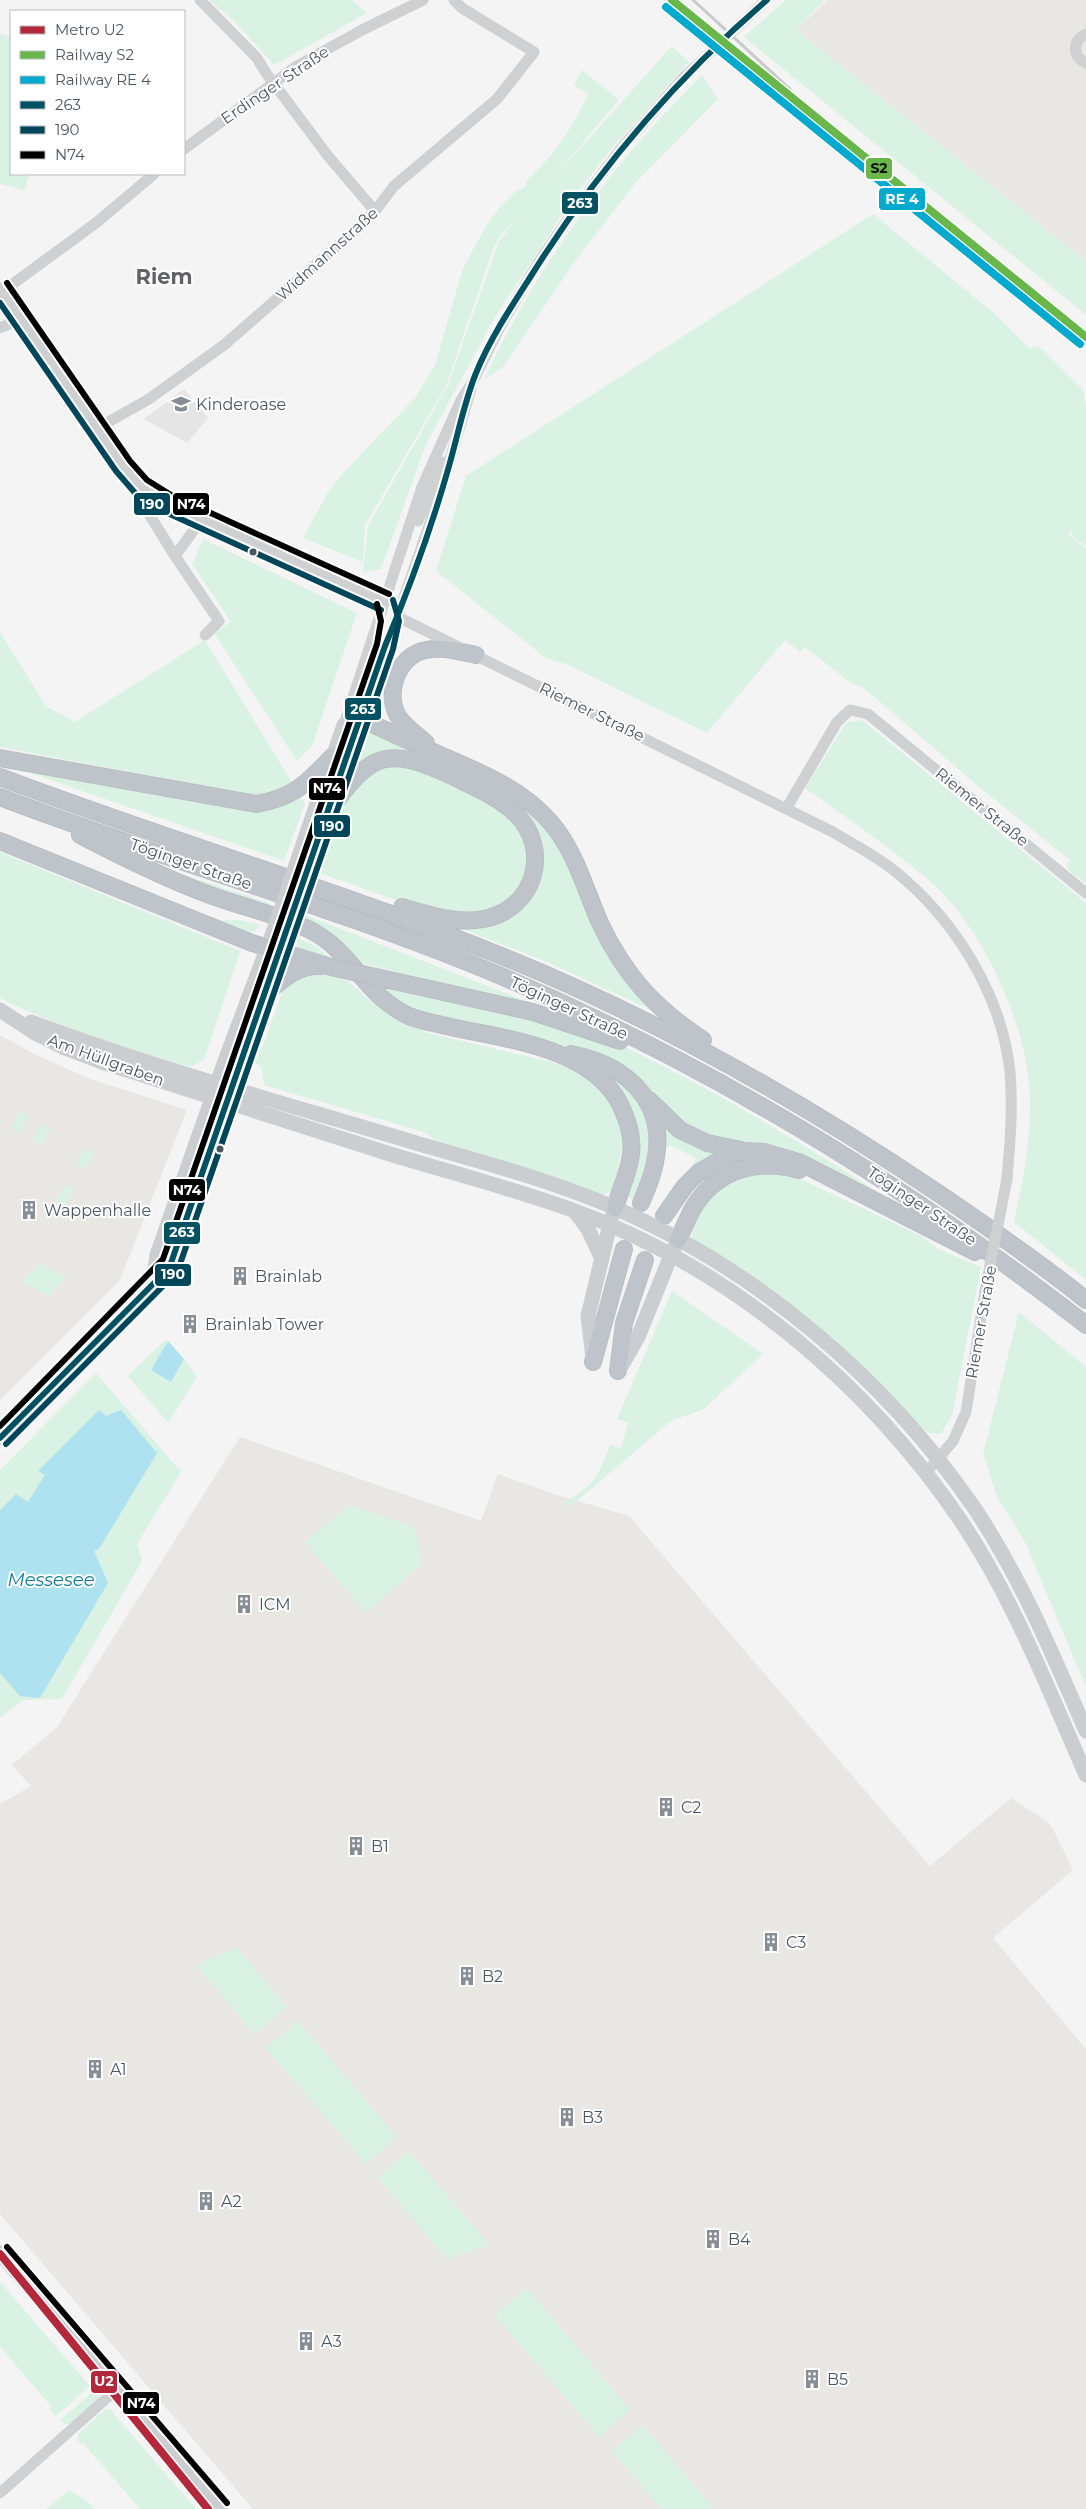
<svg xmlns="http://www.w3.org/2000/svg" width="1086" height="2509" viewBox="0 0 1086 2509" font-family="Montserrat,sans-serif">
	<rect width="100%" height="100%" fill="#f4f4f4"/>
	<!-- commercial -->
	<path fill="#e8e7e3" d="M 827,0 L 1086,0 L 1086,261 L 796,30 Z
		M 0,1035 L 34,1054 L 90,1079 L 187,1110 L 120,1280 L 0,1400 Z
		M 240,1437 L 481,1521 L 498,1474 L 554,1494 L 629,1516 L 930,1866 L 1011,1798 L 1048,1822 L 1054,1831 L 1073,1870 L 993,1938 L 1086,2049 L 1086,2509 L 253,2509 L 0,2214 L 0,1804 L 31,1786 L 12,1765 L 57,1727 Z"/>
	<!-- education -->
	<path fill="#e6e5e6" d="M 184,389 L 208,418 L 187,443 L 144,419 Z"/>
	<!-- green -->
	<path fill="#d9f2e3" d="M 209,0 L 352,0 L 367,13 L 274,65 L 233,20 Z
		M 786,0 L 824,0 L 796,30 L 1086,261 L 1086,315 L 744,37 Z
		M 0,34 L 11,37 L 11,174 L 29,174 L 25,190 L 0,184 Z
		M 672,46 L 689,62 L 606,155 L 567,207 L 495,317 L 426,444 L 381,569 L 363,572 L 368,526 L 448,385 L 499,241 L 518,218 L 500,236 L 493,249 L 446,386 L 365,525 L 363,562 L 303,538 L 328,492 L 345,471 L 415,398 L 435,365 L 463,268 L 485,228 L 499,208 L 517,190 L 519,191 L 527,185 L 526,181 C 554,156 572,129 588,94 L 574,85 L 582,70 L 619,100 L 548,184 Z
		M 702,75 L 718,99 L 637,181 L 573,264 L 504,366 L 484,380 C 537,265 612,164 702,75 Z
		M 873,214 L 995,314 L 1030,349 L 1034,346 L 1042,349 L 1083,390 L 1086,405 L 1086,546 L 1072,536 L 1071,527 L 1069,535 L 1086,548 L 1086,883 L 1072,874 L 1067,867 L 1068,862 L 1071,861 L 978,786 L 864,688 L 851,683 L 805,647 L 800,652 L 785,640 L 707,733 L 566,664 L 547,659 L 436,571 L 466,476 Z
		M 203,539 L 357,613 L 312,746 L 297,761 L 214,633 L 231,622 L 192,564 Z
		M 0,632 L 46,706 L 75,722 L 205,640 L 294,786 L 277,792 L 252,795 L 0,747 Z
		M 862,720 L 1086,903 L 1086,1280 L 1014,1222 C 1023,1181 1031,1139 1030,1098 C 1028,1028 985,931 933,884 C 893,849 848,819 805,788 L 846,723 Z
		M 363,731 L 373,731 L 497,790 L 529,811 L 552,834 L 656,1012 L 545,961 L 460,928 L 481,927 L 514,916 L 531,898 L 543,869 L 543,841 L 526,814 L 422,757 L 345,779 Z
		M 381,765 C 405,765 437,768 453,789 C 491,793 543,830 529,874 C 527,879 521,885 518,889 C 506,904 501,910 481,913 C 435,920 365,888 320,873 L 333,839 L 329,837 L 339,813 L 357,783 Z
		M 19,769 L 230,806 L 299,795 L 305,803 L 284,861 Z
		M 0,852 L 240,951 L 204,1060 L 190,1067 C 126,1048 60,1028 0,998 Z
		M 136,859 L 269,903 L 267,910 Z
		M 305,915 L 554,1012 L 354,961 L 303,921 Z
		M 226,920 L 240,920 L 261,925 L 253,932 L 246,931 L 243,933 L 218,922 Z
		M 297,938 L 316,946 L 336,963 L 312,956 L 297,947 Z
		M 320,971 L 348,981 L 369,1000 L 395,1019 L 428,1033 L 551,1062 L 588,1075 L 611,1098 L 624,1134 L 614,1189 L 601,1196 L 435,1140 L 424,1132 L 264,1085 L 261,1066 L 254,1063 L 264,1043 L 282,992 L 296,977 Z
		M 378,985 C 453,1001 530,1014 603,1039 C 635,1050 665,1067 695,1083 C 766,1121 834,1164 902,1207 L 783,1148 L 767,1143 L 743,1144 L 704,1135 L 683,1125 L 637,1076 L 622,1064 L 608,1059 L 588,1051 L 416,1013 L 398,1004 Z
		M 601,1067 C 611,1075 633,1089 639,1100 C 659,1134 649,1167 632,1199 L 627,1196 C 641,1162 645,1121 621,1090 C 615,1082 605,1076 601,1067 Z
		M 20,1112 L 29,1117 L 20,1133 L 11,1128 Z
		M 661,1119 L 723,1152 L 701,1161 L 691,1169 L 696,1158 L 670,1145 L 665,1148 L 665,1133 Z
		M 42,1124 L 51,1129 L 42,1145 L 33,1140 Z
		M 85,1149 L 94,1154 L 85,1169 L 76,1164 Z
		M 759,1172 L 792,1175 L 921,1236 L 938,1249 L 981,1267 L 952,1415 L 941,1434 L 929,1433 L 916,1425 L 692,1240 C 691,1218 707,1190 729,1181 C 738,1176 749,1175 759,1172 Z
		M 65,1185 L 74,1190 L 65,1206 L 56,1201 Z
		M 41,1264 L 66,1278 L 49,1296 L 22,1281 Z
		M 672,1291 L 763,1354 L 704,1409 L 671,1421 L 572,1505 L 564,1502 C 595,1485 597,1478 610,1445 L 621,1448 L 628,1423 L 617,1419 Z
		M 1019,1312 L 1086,1367 L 1086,1687 L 1025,1542 L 997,1497 L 983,1454 Z
		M 166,1339 L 168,1341 L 152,1370 L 171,1381 L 184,1359 L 197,1377 L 168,1423 L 128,1376 Z
		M 96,1373 L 181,1472 L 137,1544 L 142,1561 L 62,1699 L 23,1700 L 0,1718 L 0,1470 Z
		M 350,1505 L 412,1526 L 416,1533 L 421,1565 L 366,1613 L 305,1542 Z
		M 236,1947 L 287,2007 L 255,2034 L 196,1965 Z
		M 298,2021 L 397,2137 L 366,2164 L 266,2048 Z
		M 409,2151 L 489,2245 L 447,2259 L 378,2178 Z
		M 0,2282 L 90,2386 L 56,2416 L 49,2408 L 51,2406 L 0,2347 Z
		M 527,2288 L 630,2410 L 599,2437 L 495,2315 Z
		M 94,2391 L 101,2398 L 72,2424 L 65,2424 L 60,2420 Z
		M 110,2409 L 196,2509 L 140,2509 L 83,2443 L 81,2444 L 77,2440 L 79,2433 L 105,2410 Z
		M 643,2425 L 714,2509 L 661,2509 L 612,2451 Z
		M 69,2490 L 88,2502 L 94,2509 L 46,2509 Z"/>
	<!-- water -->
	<path fill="#aee2f0" d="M 168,1341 L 184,1359 L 171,1382 L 151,1370 Z
		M 99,1410 L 106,1416 L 121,1410 L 157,1453 L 99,1549 L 94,1551 L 108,1583 L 40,1698 L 20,1696 L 0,1673 L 0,1510 L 16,1494 L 28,1502 L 45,1475 L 38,1471 Z"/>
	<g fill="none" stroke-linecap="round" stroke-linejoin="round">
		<!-- highway casing -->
		<g stroke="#b9bec3" stroke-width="18">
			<path id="highway" d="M 361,719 C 387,731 414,743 440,755 C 481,773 523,789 552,824 C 576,853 585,889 600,923 C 625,976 655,1008 703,1040
				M 426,743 C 417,735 407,728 400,719 C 383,696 397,655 426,650 C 442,646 460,652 476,655
				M 0,758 L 256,804 C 294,798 308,782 334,755
				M 0,777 C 163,839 331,888 494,953 C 650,1015 798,1099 938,1193 C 988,1227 1039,1262 1086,1300
				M 0,797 C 162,859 329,905 489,971 C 704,1061 902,1182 1086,1325
				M 329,811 C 371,752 387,745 454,777 C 475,788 499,797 516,814 C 552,850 535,909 484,919 C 456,924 429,915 402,907
				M 80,835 C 122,857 166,879 210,895 C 242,907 280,915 310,930 C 351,950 365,996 409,1016 C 418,1020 428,1022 438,1024 C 497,1039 591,1044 621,1106 C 628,1122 633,1136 631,1154 C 629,1172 620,1190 615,1208
				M 0,841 L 252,943 L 331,967
				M 376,977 L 533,1012 L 620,1041
				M 266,993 C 284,979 297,965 320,966
				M 571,1054 C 631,1066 671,1106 653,1171 C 650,1182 645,1193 641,1203
				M 649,1100 L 680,1130 L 707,1143 L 741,1150
				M 664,1216 L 685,1186 L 698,1173 L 730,1154 L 743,1151 L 764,1152 L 801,1163 L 975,1252
				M 678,1240 C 684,1228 689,1213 697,1202 C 721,1168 760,1159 799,1170
				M 593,1362 L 624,1249
				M 618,1371 L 624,1323 L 645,1260"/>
		</g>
		<!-- minor -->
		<path stroke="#ced0d2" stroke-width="11" d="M 200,0 L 257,58 L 266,73 L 328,156 L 375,211
			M 1086,34 C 1072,41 1072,56 1086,63
			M 184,149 L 297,66 L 362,30 L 423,0
			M 0,288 L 123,466 L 141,487 L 167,503 L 385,602
			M 3,291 L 96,223 L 154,174
			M 0,328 L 23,318
			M 96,429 L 149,399 L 224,345 L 357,229 L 375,211 L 394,186 L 497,99 L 534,52 L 462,8 L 454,0
			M 141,487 L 139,498 L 175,556
			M 202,519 L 175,556 L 219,621 L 205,635
			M 418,521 L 443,462
			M 398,617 L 831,831 C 853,844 876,856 896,872 C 955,920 1002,995 1010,1072 C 1013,1108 1010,1144 1007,1179
			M 344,725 L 422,487 L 461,400 L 472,383 L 501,325 L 538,263 L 574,211 L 620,150 L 684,77
			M 333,800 L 439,497 L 471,389
			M 786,809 L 837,722 L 850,710 L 868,714 L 1086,893
			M 926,1473 L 953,1441 L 966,1412 L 985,1291
			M 0,2493 L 117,2389"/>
		<!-- major -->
		<path stroke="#caced1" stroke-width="15" d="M 308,830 L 344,725 L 361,719
			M 321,834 L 329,811
			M 0,1010 L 35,1033 L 65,1048 L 102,1062 C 198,1093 294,1124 390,1154 C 452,1173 515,1189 575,1211 C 732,1269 868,1384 961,1521 C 1014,1600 1048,1689 1086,1775
			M 31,1022 C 157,1069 287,1104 416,1143 C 482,1162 550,1180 613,1207 C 758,1270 886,1379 975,1509 C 1021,1578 1053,1655 1086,1731
			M 576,1213 L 588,1229 L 602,1259
			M 153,1282 L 157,1255 L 225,1061 L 274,930
			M 593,1358 L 588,1316 L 612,1216
			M 619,1370 L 638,1337 L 674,1248
			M 0,1438 L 163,1274 L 171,1263 L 287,934
			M 0,2253 L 220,2509"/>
		<!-- highway -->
		<use href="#highway" stroke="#bec4c9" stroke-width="16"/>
		<!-- rail -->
		<path stroke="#c9cacc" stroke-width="3" d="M 693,0 L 790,89"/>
		<!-- highway-bridge casing -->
		<g stroke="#b9bec3" stroke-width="18" stroke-linecap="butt">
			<path id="highway-bridge" d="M 331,967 L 376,977"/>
		</g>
		<!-- minor-bridge -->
		<path stroke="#ced0d2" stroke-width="11" d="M 684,77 L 763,3
			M 985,1291 L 1007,1179"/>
		<!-- major-bridge -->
		<path stroke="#caced1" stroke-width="15" d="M 274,930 L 308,830
			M 287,934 L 321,834"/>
		<!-- highway-bridge -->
		<use href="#highway-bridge" stroke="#bec4c9" stroke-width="16"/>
		<!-- bus-1 casing -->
		<g stroke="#fff" stroke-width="10">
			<path id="bus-1" d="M 0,1438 L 163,1274 L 171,1263 L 385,646 C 409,589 430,532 447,473 C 457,440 463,405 476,373 C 490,339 511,307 531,276 C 596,172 674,80 767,0"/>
		</g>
		<!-- bus-2 casing -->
		<g stroke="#fff" stroke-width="10">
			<path id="bus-2" d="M 0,303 L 116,471 L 136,494 L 163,511 L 381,610
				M 6,1444 L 169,1280 L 179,1267 L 393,649 L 399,621 L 393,600"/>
		</g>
		<!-- bus-3 casing -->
		<g stroke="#fff" stroke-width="10">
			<path id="bus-3" d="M 7,283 L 130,461 L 147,480 L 171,495 L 389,594
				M 0,1426 L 163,1259 L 377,644 L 381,621 L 377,604
				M 7,2247 L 227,2503"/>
		</g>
		<!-- bus-1 -->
		<use href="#bus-1" stroke="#005262" stroke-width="6"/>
		<!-- bus-2 -->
		<use href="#bus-2" stroke="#00465a" stroke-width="6"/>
		<!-- bus-3 -->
		<use href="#bus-3" stroke="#000" stroke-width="6"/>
		<!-- rail-1 casing -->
		<g stroke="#fff" stroke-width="11">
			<path id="rail-1" d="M 672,0 L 1086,337"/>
		</g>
		<!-- rail-2 casing -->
		<g stroke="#fff" stroke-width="11">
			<path id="rail-2" d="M 666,7 L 1080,344"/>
		</g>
		<!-- rail-1 -->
		<use href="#rail-1" stroke="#69b74a" stroke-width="8"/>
		<!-- rail-2 -->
		<use href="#rail-2" stroke="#00a9ce" stroke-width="8"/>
		<!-- metro-1 casing -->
		<g stroke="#fff" stroke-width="11">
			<path id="metro-1" d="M 0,2254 L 208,2509"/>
		</g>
		<!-- metro-1 -->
		<use href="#metro-1" stroke="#b4283c" stroke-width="8"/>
	</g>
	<!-- icons -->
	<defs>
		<g id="school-bare" transform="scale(1.5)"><path d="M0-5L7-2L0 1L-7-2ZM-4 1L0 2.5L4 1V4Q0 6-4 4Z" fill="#868d94" stroke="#fff" stroke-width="2.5" paint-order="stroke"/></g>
		<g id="building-bare" transform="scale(1.5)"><path d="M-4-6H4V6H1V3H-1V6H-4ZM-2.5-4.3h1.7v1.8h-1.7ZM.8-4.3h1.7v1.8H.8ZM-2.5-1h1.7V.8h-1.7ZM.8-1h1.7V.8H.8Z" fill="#868d94" stroke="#fff" stroke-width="2.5" paint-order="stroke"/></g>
	</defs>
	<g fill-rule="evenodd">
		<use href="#school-bare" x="181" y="404"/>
		<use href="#building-bare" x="29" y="1210"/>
		<use href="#building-bare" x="240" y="1276"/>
		<use href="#building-bare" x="190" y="1324"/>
		<use href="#building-bare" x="244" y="1604"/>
		<use href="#building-bare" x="666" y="1807"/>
		<use href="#building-bare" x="356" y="1846"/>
		<use href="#building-bare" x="771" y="1942"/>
		<use href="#building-bare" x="467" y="1976"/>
		<use href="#building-bare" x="95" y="2069"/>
		<use href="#building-bare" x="567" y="2117"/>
		<use href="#building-bare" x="206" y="2201"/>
		<use href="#building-bare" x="713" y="2239"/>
		<use href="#building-bare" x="306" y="2341"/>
		<use href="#building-bare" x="812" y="2379"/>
	</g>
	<!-- markers -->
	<g fill="#4a5661" stroke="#fff" stroke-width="2">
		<circle cx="253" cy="552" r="4.5"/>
		<circle cx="220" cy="1149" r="4.5"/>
	</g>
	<g text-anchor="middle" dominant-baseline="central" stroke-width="4" stroke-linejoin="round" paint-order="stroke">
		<!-- street labels -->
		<g font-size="16" fill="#4a5661" stroke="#fff">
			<text transform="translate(275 85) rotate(-34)">Erdinger Straße</text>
			<text transform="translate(327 254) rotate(-42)">Widmannstraße</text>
			<text transform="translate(592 712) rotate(26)">Riemer Straße</text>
			<text transform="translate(982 807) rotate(39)">Riemer Straße</text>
			<text transform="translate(191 864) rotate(19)">Töginger Straße</text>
			<text transform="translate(569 1008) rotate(25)">Töginger Straße</text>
			<text transform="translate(106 1060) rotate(20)">Am Hüllgraben</text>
			<text transform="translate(922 1206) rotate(34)">Töginger Straße</text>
			<text transform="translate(981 1322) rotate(-80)">Riemer Straße</text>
		</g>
		<!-- poi labels -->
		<g font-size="16" fill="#4a5661" stroke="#fff" text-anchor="start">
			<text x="196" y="404">Kinderoase</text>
			<text x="44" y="1210">Wappenhalle</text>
			<text x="255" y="1276">Brainlab</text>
			<text x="205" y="1324">Brainlab Tower</text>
			<text x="259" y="1604">ICM</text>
			<text x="681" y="1807">C2</text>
			<text x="371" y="1846">B1</text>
			<text x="786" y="1942">C3</text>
			<text x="482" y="1976">B2</text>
			<text x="110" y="2069">A1</text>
			<text x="582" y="2117">B3</text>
			<text x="221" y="2201">A2</text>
			<text x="728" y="2239">B4</text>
			<text x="321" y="2341">A3</text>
			<text x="827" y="2379">B5</text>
		</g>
		<!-- water labels -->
		<g font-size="18" font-style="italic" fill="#0c7c9b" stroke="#fff">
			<text x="51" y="1580">Messesee</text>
		</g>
		<!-- district labels -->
		<g font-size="21" font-weight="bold" fill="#5f6368" stroke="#fff">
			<text x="164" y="276">Riem</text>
		</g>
	</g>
	<g stroke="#fff" stroke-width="2">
		<rect x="865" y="157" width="28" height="23" rx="5" fill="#69b74a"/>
		<rect x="878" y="187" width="48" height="24" rx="5" fill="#00a9ce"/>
		<rect x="561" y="191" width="38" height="24" rx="5" fill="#005262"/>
		<rect x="133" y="492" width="38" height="24" rx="5" fill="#00465a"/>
		<rect x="172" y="492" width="38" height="24" rx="5" fill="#000"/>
		<rect x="344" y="697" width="38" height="24" rx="5" fill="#005262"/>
		<rect x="308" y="777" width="38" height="24" rx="5" fill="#000"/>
		<rect x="313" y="814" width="38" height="24" rx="5" fill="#00465a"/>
		<rect x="168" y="1178" width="38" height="24" rx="5" fill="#000"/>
		<rect x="163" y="1221" width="38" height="24" rx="5" fill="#005262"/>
		<rect x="154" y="1263" width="38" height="24" rx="5" fill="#00465a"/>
		<rect x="90" y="2370" width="28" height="24" rx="5" fill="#b4283c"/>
		<rect x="122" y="2391" width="38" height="24" rx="5" fill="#000"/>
	</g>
	<g font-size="14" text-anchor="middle" font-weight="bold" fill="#fff">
		<text x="902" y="204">RE 4</text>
		<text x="580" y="208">263</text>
		<text x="152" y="509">190</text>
		<text x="191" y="509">N74</text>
		<text x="363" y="714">263</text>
		<text x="327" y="793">N74</text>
		<text x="332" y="831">190</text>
		<text x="187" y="1195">N74</text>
		<text x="182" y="1237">263</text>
		<text x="173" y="1279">190</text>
		<text x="104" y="2386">U2</text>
		<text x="141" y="2408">N74</text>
	</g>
	<g font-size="14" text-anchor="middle" font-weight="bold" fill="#111">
		<text x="879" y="173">S2</text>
	</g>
	<!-- legend -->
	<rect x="10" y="10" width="175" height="165" fill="#ffffff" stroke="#b7bbc0"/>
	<rect x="20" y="26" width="25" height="8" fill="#b4283c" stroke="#b7bbc0"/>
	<text x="55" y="35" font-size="15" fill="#4a5661">Metro U2</text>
	<rect x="20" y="51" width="25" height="8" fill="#69b74a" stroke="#b7bbc0"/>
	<text x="55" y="60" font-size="15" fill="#4a5661">Railway S2</text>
	<rect x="20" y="76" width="25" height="8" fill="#00a9ce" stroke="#b7bbc0"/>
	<text x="55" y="85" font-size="15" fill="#4a5661">Railway RE 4</text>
	<rect x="20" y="101" width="25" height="8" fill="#005262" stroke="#b7bbc0"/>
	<text x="55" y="110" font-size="15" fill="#4a5661">263</text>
	<rect x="20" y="126" width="25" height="8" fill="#00465a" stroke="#b7bbc0"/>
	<text x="55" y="135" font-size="15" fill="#4a5661">190</text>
	<rect x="20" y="151" width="25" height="8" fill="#000000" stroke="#b7bbc0"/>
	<text x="55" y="160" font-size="15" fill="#4a5661">N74</text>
</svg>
